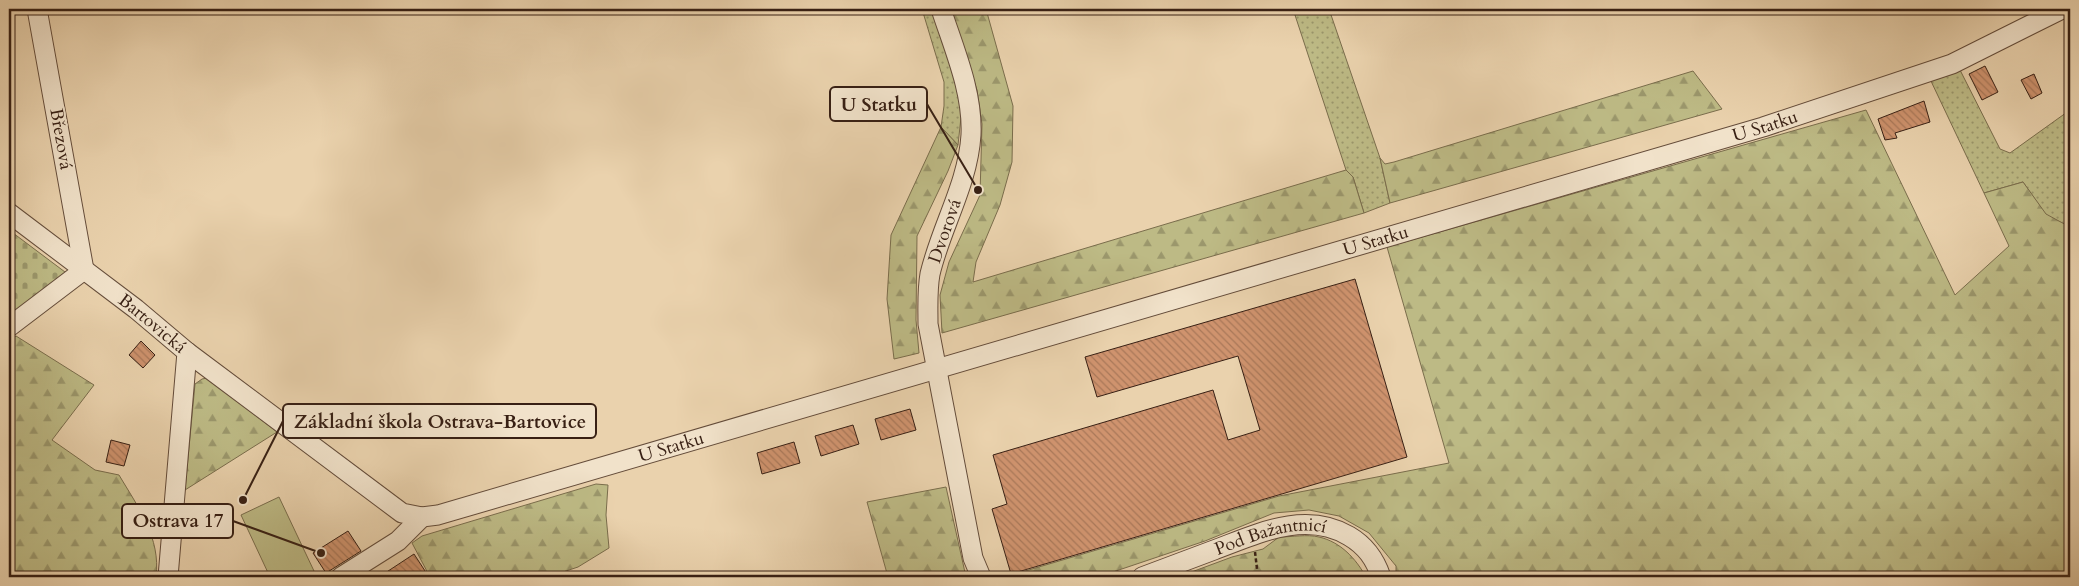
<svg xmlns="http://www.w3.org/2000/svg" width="2079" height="586" viewBox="0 0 2079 586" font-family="Cardo,serif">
	<defs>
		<pattern id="grass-dots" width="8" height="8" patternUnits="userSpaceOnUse" patternTransform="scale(1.25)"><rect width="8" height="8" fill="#bdba85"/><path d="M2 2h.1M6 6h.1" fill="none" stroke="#9b976c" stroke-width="1.8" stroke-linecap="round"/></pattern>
		<pattern id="forest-firs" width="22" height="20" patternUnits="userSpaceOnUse" patternTransform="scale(1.25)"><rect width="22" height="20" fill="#bdba85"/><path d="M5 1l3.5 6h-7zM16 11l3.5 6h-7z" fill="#9b976c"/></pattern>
		<pattern id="cemetery-stones" width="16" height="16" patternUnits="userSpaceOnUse" patternTransform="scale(1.25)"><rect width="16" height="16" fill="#bdba85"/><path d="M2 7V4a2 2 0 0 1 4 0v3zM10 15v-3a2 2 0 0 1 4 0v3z" fill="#9b976c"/></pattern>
		<pattern id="building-back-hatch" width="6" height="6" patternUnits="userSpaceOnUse" patternTransform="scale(1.25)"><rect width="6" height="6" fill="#cf936e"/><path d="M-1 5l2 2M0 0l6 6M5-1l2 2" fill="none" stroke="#a97859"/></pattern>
	</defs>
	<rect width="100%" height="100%" fill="#ead2ad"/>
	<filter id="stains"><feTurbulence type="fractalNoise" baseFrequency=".004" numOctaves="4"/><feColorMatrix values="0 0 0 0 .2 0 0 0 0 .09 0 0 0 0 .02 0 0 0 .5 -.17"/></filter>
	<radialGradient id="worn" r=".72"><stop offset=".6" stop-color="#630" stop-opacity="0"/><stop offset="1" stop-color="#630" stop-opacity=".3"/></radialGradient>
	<!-- grass -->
	<path fill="url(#grass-dots)" stroke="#7a6d4c" d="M 922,9 L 934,9 L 958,79 L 962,108 L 958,145 L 941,127 L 944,106 L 944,82 Z
		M 1293,9 L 1329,9 L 1380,158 L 1390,203 L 1364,213 L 1353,177 L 1346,170 Z
		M 1959,68 L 2000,149 L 2010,153 L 2070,110 L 2070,232 L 2068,226 L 2046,215 L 2023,182 L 1984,193 L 1930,79 Z"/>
	<!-- forest -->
	<path fill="url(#forest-firs)" stroke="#7a6d4c" d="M 951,9 L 986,9 L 1013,106 L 1012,162 L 1000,205 L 976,262 L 973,282 L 1346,170 L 1353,177 L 1364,213 L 942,333 L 940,295 L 949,262 L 980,195 L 982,124 L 977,90 Z
		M 1693,71 L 1722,109 L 1390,203 L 1380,158 L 1385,164 L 1394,162 Z
		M 1866,110 L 1955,295 L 2009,246 L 1984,193 L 2023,182 L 2046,214 L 2068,226 L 2070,232 L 2070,577 L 1396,577 L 1396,566 L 1369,533 L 1339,516 L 1309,510 L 1274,513 L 1205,541 L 1098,577 L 1005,577 L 1279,496 L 1449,463 L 1387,247 Z
		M 941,127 L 958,145 L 948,171 L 917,236 L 916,320 L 919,353 L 894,359 L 887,299 L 891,235 Z
		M 16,336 L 94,385 L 52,440 L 95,470 L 119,475 C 138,507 161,538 156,577 L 9,577 L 9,341 Z
		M 207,378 L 277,432 L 185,490 L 195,384 L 202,379 Z
		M 596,484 L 608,485 L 606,515 L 609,548 L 578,567 L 548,577 L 430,577 L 412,543 L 422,536 Z
		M 946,487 L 966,577 L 888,577 L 867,502 Z
		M 1279,537 C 1292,537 1307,534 1319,537 C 1341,542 1356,559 1366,577 L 1178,577 L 1232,557 L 1263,549 Z"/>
	<!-- cemetery -->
	<path fill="url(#cemetery-stones)" stroke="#7a6d4c" d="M 9,230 L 69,275 L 9,320 Z"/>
	<!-- pitch -->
	<path fill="#bdba85" stroke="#7a6d4c" d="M 279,497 L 314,571 L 300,577 L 270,577 L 241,515 Z"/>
	<!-- building -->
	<path fill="url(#building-back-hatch)" stroke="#382014" d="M 1985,66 L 1998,92 L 1982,100 L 1969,74 Z
		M 2034,74 L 2042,93 L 2031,99 L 2021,80 Z
		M 1924,101 L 1930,122 L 1895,133 L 1897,138 L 1885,140 L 1878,119 Z
		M 1355,279 L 1407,457 L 1011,574 L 992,509 L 1007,504 L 993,455 L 1213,390 L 1228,440 L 1260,430 L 1238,356 L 1097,397 L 1085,357 Z
		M 141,341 L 155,355 L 143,368 L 129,355 Z
		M 910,409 L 916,430 L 881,440 L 875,419 Z
		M 853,425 L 859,444 L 821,456 L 815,436 Z
		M 111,440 L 130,445 L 124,466 L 106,462 Z
		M 794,442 L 800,463 L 762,474 L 757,453 Z
		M 348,531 L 361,551 L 326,573 L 313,553 Z
		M 414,554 L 429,577 L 379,577 Z"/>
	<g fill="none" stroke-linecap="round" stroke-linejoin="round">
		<!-- minor casing -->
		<g stroke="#644c3a" stroke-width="21">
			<g id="minor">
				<path d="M 941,9 C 954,49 973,92 971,135 C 968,184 941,227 930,274 C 927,291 928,307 928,324 L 973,558 L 981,577"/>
				<path id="s1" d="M 9,213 L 136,309 L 187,352 L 168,577"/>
				<path d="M 9,327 L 84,270 L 37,9"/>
				<path id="s2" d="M 187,352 L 402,513 L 422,517 L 438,515 L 1763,127 L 1952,64 L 2062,9"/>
				<path d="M 341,577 L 398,541 L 422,517"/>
				<path id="s3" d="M 1142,577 C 1166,568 1190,559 1214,550 C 1257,534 1305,510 1349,536 C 1366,546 1375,559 1381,577"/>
			</g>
		</g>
		<!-- path -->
		<path stroke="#382014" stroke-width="2.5" stroke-dasharray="4 2.5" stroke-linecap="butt" d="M 1255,552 L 1258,577"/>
		<!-- minor -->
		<use href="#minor" stroke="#f1e2ca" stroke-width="19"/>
	</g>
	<g text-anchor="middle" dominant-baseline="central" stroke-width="4" stroke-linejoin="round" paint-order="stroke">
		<!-- street labels -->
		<g font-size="18" fill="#382014" stroke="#f1e2ca">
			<text stroke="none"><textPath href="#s2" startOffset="1688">U Statku</textPath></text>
			<text transform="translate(61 139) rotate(80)">Březová</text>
			<text transform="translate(945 231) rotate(-71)">Dvorová</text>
			<text stroke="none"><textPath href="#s2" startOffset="1282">U Statku</textPath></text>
			<text stroke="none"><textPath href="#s1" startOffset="181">Bartovická</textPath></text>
			<text stroke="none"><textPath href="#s2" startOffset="548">U Statku</textPath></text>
			<text stroke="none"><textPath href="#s3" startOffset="136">Pod Bažantnicí</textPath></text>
		</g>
	</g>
	<!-- callouts -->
	<path fill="none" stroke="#382014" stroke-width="2" d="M978 190L927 104M243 500L283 421M321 553L233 521"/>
	<g fill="#382014" stroke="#f1e2ca" stroke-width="2">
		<circle cx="978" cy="190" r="5"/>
		<circle cx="243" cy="500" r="5"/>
		<circle cx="321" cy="553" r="5"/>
	</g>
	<g fill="#f1e2ca" stroke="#382014" stroke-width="2">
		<rect x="830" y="87" width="97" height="34" rx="5"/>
		<rect x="283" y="404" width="313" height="34" rx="5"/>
		<rect x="122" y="504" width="111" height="34" rx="5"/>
	</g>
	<g font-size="19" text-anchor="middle" font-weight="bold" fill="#382014">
		<text x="879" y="111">U Statku</text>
		<text x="440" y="428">Základní škola Ostrava-Bartovice</text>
		<text x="178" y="527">Ostrava 17</text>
	</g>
	<!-- margin -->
	<rect width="2079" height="586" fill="none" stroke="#ead2ad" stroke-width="30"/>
	<rect x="10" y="10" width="2059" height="566" fill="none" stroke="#382014" stroke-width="2.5"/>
	<rect x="15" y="15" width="2049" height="556" fill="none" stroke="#382014"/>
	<rect width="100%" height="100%" filter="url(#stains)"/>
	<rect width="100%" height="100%" fill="url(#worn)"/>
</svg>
